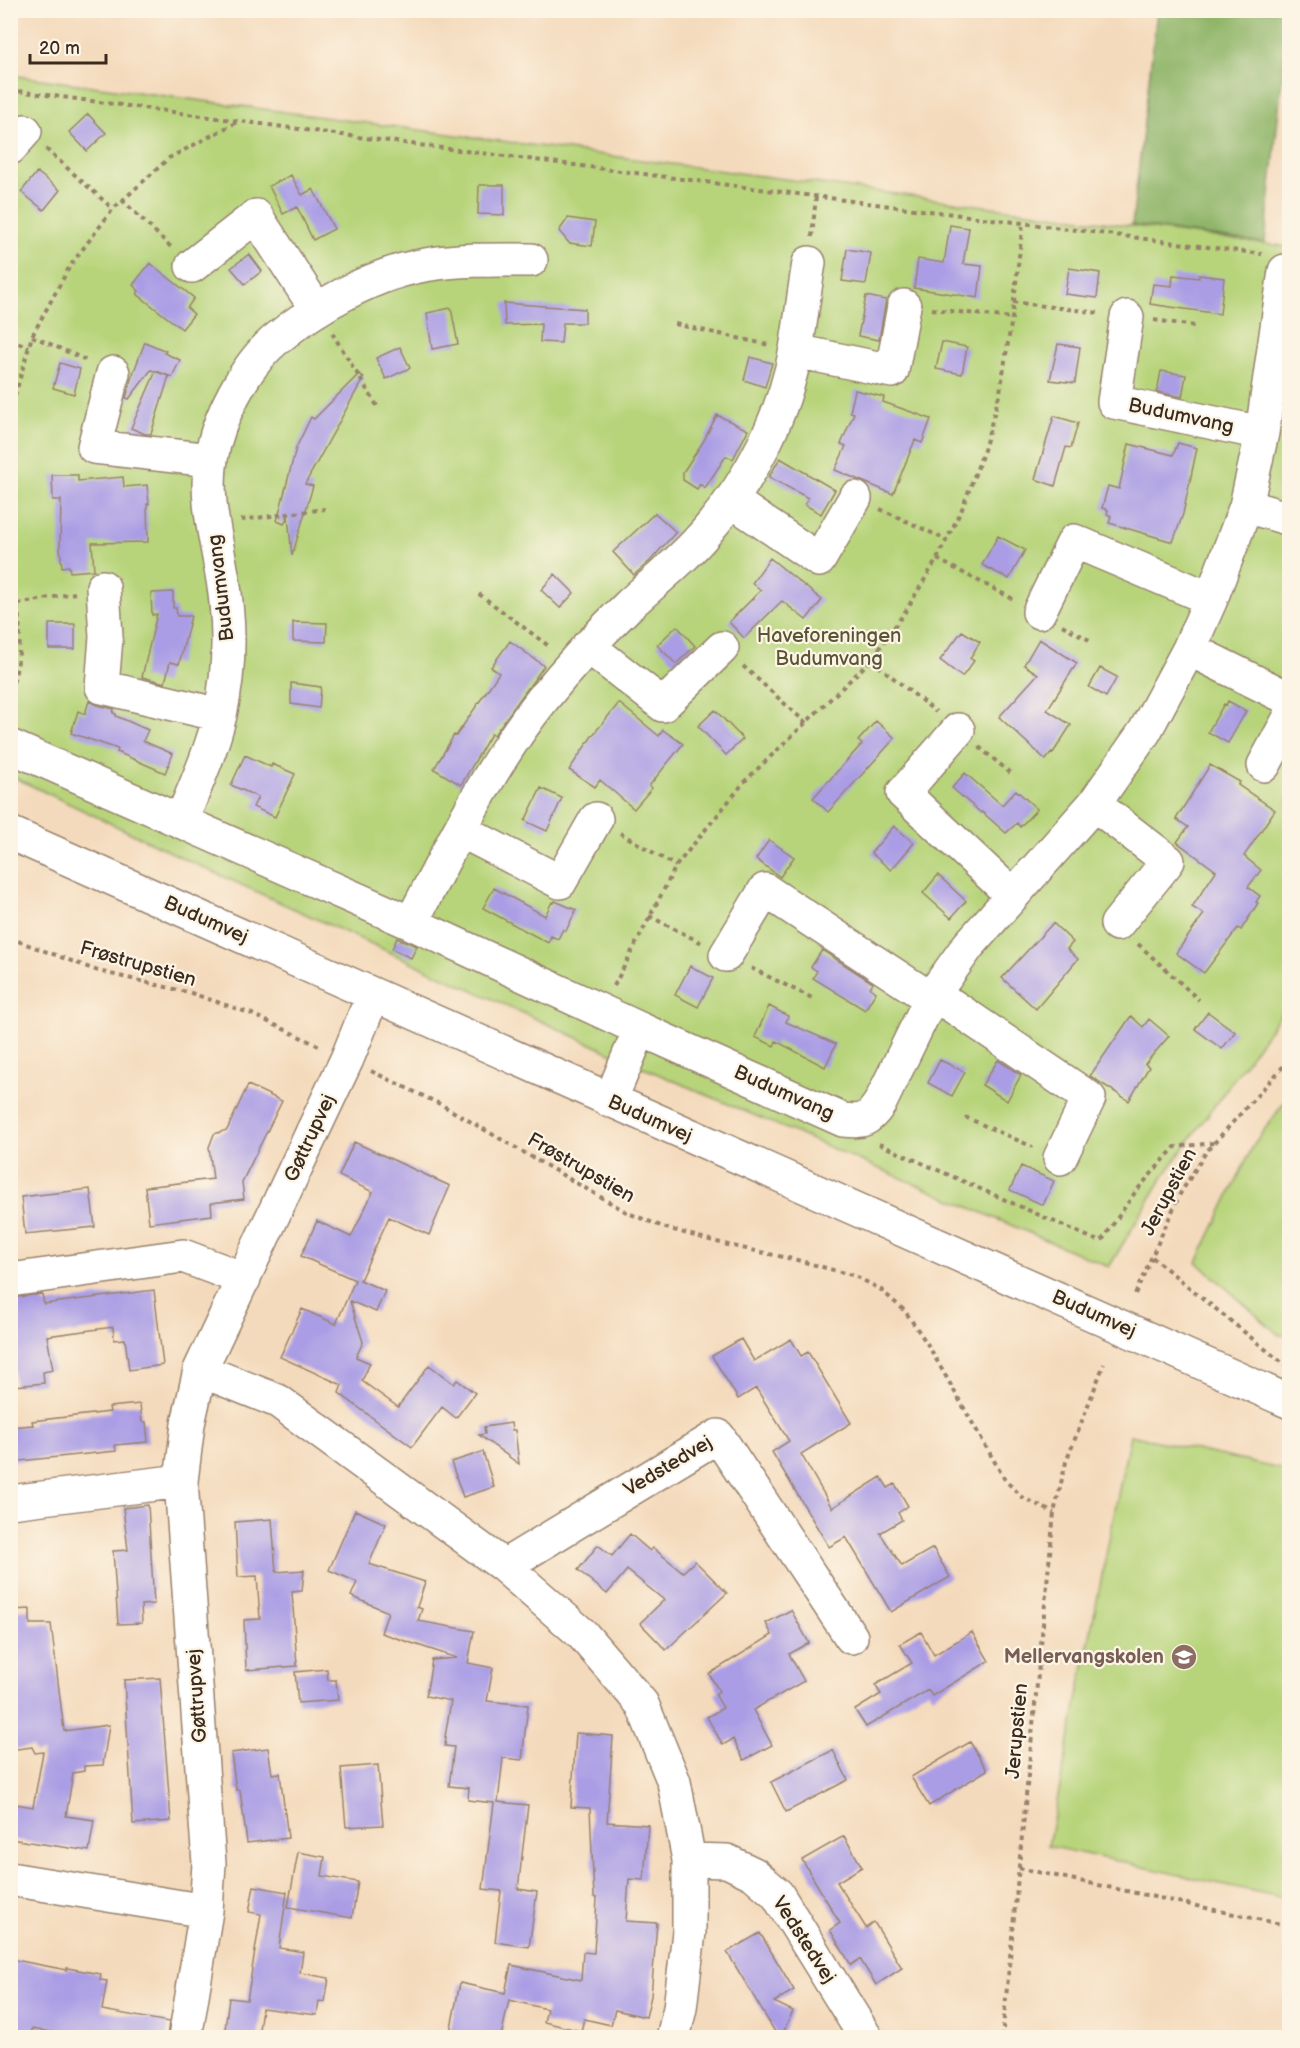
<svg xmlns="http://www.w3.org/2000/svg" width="1300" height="2048" viewBox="0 0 1300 2048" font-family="'Balsamiq Sans',sans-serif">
	<rect width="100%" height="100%" fill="#fcf5e5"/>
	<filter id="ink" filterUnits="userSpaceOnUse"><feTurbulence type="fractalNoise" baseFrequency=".0167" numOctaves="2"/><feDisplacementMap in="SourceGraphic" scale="12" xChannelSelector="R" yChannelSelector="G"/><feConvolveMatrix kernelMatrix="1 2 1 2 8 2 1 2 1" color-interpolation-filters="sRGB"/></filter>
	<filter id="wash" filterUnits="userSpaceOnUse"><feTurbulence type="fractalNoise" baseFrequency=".008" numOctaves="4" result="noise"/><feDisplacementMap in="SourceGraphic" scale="24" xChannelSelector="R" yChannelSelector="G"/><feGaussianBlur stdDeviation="1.35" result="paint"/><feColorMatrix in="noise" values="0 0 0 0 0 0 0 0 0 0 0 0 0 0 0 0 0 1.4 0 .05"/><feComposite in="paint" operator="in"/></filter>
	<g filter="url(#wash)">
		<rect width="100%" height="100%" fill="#f4dabc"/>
		<!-- green -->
		<path fill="#b7d47a" stroke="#797f4c" stroke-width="1.5" d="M 10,75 L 1289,247 L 1289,992 L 1283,1011 L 1165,1174 L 1109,1267 L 644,1068 L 200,866 L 11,776 Z
			M 1289,1096 L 1290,1335 L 1279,1335 L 1197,1262 L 1254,1144 Z
			M 1130,1435 L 1289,1471 L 1289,1899 L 1048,1846 Z"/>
		<!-- forest -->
		<path fill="#91b66a" stroke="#667044" stroke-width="1.5" d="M 1157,11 L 1289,11 L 1265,243 L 1132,225 Z"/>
		<g id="blocks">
			<!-- building -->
			<path fill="#aa9de5" d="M 88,114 L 106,133 L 87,151 L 69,132 Z
				M 37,172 L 60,190 L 44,210 L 21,192 Z
				M 291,175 L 302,195 L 313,189 L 334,229 L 313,240 L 297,207 L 283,214 L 269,186 Z
				M 479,185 L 504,185 L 504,215 L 478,214 Z
				M 568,218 L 595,222 L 592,246 L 569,243 L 559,231 Z
				M 950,225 L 969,228 L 963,264 L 982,266 L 978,298 L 914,288 L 918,259 L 944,263 Z
				M 847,249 L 871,253 L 866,284 L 842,281 Z
				M 249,254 L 262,271 L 245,284 L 231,268 Z
				M 150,263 L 194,298 L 187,308 L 194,314 L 182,329 L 137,294 L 139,291 L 133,285 Z
				M 1069,268 L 1100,273 L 1097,298 L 1065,294 Z
				M 1173,275 L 1199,278 L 1199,275 L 1224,278 L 1220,314 L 1150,304 L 1153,284 L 1172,286 Z
				M 866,296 L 886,300 L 879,340 L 858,336 Z
				M 504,303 L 585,309 L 585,323 L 563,323 L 561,343 L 540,342 L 541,324 L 505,325 Z
				M 451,308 L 458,344 L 432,349 L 427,313 Z
				M 145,342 L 166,351 L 164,353 L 180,360 L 172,377 L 151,370 L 129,399 L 126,398 L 131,379 Z
				M 942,342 L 967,347 L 962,374 L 936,369 Z
				M 1058,344 L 1080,347 L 1075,383 L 1050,380 Z
				M 400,347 L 410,368 L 386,379 L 376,358 Z
				M 750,357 L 772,363 L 765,387 L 744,380 Z
				M 60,363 L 80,369 L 74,394 L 53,388 Z
				M 156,371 L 169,376 L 151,434 L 145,434 L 131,428 Z
				M 1161,371 L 1186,375 L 1182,397 L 1157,392 Z
				M 359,374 L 364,377 L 305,484 L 313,486 L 292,556 L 288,516 L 284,524 L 277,521 L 296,448 L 311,417 L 314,419 Z
				M 855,390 L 884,397 L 883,402 L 931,419 L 922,443 L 915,440 L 893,494 L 835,470 L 846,446 L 841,444 L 854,413 L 850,412 Z
				M 717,415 L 748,430 L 733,459 L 726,456 L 705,488 L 700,484 L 697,489 L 683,480 L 683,472 L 703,442 Z
				M 1054,416 L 1078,423 L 1071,448 L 1066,447 L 1055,486 L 1035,479 Z
				M 1178,443 L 1197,448 L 1183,514 L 1173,542 L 1109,523 L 1111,516 L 1107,514 L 1108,510 L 1102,508 L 1108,486 L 1119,489 L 1129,444 L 1173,455 Z
				M 780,458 L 835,490 L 821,514 L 805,505 L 808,498 L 769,477 Z
				M 52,475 L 78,475 L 78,481 L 123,477 L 124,487 L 147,485 L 149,504 L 147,504 L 148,542 L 92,543 L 94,570 L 70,572 L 69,566 L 62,567 L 60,548 L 61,500 L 53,500 Z
				M 655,513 L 676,532 L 650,561 L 634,575 L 613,552 Z
				M 998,536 L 1025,550 L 1009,579 L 982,565 Z
				M 770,558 L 822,600 L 806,620 L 782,601 L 744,638 L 729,622 L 761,590 L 752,583 Z
				M 555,574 L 574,593 L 560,608 L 541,590 Z
				M 173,592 L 173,608 L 176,608 L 177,616 L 191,616 L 179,664 L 170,662 L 165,683 L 142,677 L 157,614 L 152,615 L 151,593 Z
				M 293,622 L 327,623 L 326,642 L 293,641 Z
				M 49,624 L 75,624 L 75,649 L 49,649 Z
				M 677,626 L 695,646 L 676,664 L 657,645 Z
				M 962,631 L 980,642 L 970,658 L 974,661 L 962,677 L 940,660 Z
				M 1039,639 L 1077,663 L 1047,710 L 1071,725 L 1053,753 L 1052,752 L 1046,760 L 999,717 L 1038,674 L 1024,665 Z
				M 510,641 L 544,666 L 494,735 L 491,734 L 461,785 L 434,769 L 454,735 L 456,736 L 499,673 L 491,667 Z
				M 1100,668 L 1117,677 L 1106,697 L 1089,687 Z
				M 291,683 L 321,687 L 319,708 L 291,704 Z
				M 89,701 L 98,705 L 114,709 L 113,713 L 116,714 L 116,716 L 148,730 L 143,741 L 173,754 L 165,773 L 117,752 L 118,749 L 71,733 L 78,711 L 85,714 Z
				M 1228,701 L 1246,711 L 1228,743 L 1208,732 L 1224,704 L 1226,705 Z
				M 619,703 L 659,736 L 663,730 L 683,744 L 649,786 L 652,788 L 634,809 L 600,780 L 595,787 L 569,770 L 592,736 Z
				M 715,710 L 743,739 L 726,755 L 698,726 Z
				M 876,721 L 895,738 L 828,812 L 813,798 L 862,744 L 858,741 Z
				M 245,755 L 271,767 L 272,764 L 295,774 L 275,817 L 253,807 L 258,797 L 231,785 Z
				M 1210,765 L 1240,782 L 1238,785 L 1275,810 L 1244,856 L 1261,870 L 1248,887 L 1260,896 L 1256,902 L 1258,903 L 1241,930 L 1238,928 L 1204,973 L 1176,953 L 1204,914 L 1192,907 L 1216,871 L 1177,842 L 1188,827 L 1176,819 Z
				M 965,773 L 1002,805 L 1016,790 L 1037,809 L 1020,827 L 1017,823 L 1006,833 L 982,812 L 981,813 L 952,788 Z
				M 541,788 L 562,798 L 547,831 L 525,821 Z
				M 894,826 L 914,843 L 891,870 L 871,853 Z
				M 769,840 L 794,857 L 780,877 L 756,859 Z
				M 938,875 L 966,901 L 951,918 L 923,893 Z
				M 494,888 L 545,916 L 552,902 L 554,903 L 555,901 L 576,910 L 566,931 L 563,929 L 558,939 L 551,936 L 548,943 L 483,908 Z
				M 1053,923 L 1073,942 L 1067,949 L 1078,959 L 1036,1009 L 1002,978 Z
				M 397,938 L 417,946 L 411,958 L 392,949 Z
				M 822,950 L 873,983 L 870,988 L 876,992 L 865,1010 L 813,978 L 817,971 L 811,967 Z
				M 690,966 L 713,978 L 698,1007 L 675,995 Z
				M 769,1006 L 788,1016 L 786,1022 L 836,1044 L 825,1067 L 776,1041 L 774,1046 L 755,1037 Z
				M 1208,1012 L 1235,1032 L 1222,1049 L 1195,1029 Z
				M 1131,1016 L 1143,1027 L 1149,1019 L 1169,1036 L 1145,1064 L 1149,1067 L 1129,1101 L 1090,1076 Z
				M 940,1060 L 965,1072 L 952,1096 L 928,1083 Z
				M 998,1060 L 1021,1075 L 1007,1101 L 982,1085 Z
				M 248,1085 L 282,1101 L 242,1182 L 244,1199 L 211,1203 L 212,1215 L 149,1223 L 145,1187 L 213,1179 L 209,1147 L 214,1134 L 227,1130 Z
				M 354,1142 L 450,1186 L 429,1235 L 389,1217 L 360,1280 L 385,1291 L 376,1312 L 350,1301 L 363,1342 L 356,1357 L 370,1363 L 362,1381 L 398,1407 L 429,1365 L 454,1384 L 457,1380 L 475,1393 L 456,1418 L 442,1407 L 412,1447 L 339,1393 L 342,1385 L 280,1357 L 302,1309 L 336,1324 L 355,1280 L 301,1256 L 317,1221 L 351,1237 L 373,1192 L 339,1176 Z
				M 1021,1166 L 1054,1181 L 1043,1205 L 1010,1190 Z
				M 90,1189 L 95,1227 L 25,1234 L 21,1197 Z
				M 154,1290 L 163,1365 L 129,1370 L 125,1339 L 114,1340 L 113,1327 L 47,1336 L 53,1370 L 43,1372 L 44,1383 L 15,1386 L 13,1368 L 10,1369 L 10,1298 L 42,1294 L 44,1304 Z
				M 741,1339 L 754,1361 L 791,1339 L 801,1356 L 808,1352 L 851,1423 L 801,1454 L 832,1508 L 881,1477 L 888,1488 L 895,1484 L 908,1506 L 898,1513 L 902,1520 L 880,1533 L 902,1566 L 933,1548 L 950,1577 L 891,1612 L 846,1537 L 829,1547 L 772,1452 L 789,1441 L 756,1388 L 738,1399 L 712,1356 Z
				M 140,1404 L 142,1422 L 146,1422 L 148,1442 L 115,1445 L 116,1451 L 10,1462 L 10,1427 L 33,1425 L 32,1421 L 110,1412 L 109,1407 Z
				M 511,1423 L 512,1430 L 515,1430 L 519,1464 L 479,1435 L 485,1434 L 484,1427 Z
				M 483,1452 L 494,1487 L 463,1497 L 451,1462 Z
				M 148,1505 L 154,1604 L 141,1605 L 142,1623 L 118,1624 L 113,1551 L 128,1550 L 123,1508 Z
				M 355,1510 L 386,1524 L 369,1564 L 425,1582 L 417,1607 L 422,1609 L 418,1621 L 474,1631 L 468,1663 L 493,1668 L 487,1701 L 528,1705 L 522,1760 L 503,1758 L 498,1802 L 528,1805 L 518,1889 L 537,1892 L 529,1947 L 495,1942 L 501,1891 L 483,1889 L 494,1803 L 468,1800 L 469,1788 L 449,1786 L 454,1747 L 445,1746 L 446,1737 L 445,1737 L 451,1701 L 426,1696 L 432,1660 L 457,1658 L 381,1633 L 388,1612 L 351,1596 L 357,1582 L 329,1570 Z
				M 272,1519 L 276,1572 L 304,1570 L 302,1591 L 292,1592 L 297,1666 L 246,1670 L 244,1620 L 260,1619 L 257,1576 L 238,1577 L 235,1522 Z
				M 630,1534 L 650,1551 L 653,1548 L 683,1572 L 695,1561 L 727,1593 L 666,1650 L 640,1623 L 664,1600 L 627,1570 L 607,1594 L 578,1570 L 598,1545 L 612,1556 Z
				M 30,1609 L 30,1624 L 51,1624 L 64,1731 L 109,1725 L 103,1765 L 84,1766 L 84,1771 L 73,1773 L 66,1816 L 94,1820 L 89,1851 L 10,1839 L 10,1803 L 33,1807 L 43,1752 L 35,1753 L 32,1747 L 10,1750 L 10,1610 Z
				M 791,1610 L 809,1643 L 789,1654 L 804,1681 L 753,1710 L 772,1745 L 744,1760 L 733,1739 L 723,1745 L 707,1717 L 723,1708 L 715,1694 L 719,1691 L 709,1674 L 772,1635 L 766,1623 Z
				M 921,1632 L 934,1655 L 972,1632 L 989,1661 L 932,1696 L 928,1690 L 866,1727 L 855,1710 L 881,1694 L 875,1685 L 912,1663 L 900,1644 Z
				M 327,1669 L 328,1680 L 336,1680 L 338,1700 L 298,1703 L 295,1672 Z
				M 160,1678 L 171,1821 L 133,1824 L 124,1680 Z
				M 576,1733 L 613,1736 L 607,1822 L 648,1825 L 644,1880 L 629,1879 L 626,1921 L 657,1923 L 651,1996 L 646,2017 L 615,2010 L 611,2025 L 584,2019 L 581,2031 L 544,2022 L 547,2009 L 509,2000 L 501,2037 L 449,2037 L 460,1983 L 505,1993 L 511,1965 L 581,1980 L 583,1952 L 594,1953 L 597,1898 L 594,1897 L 590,1808 L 571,1807 Z
				M 970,1742 L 987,1770 L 929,1806 L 911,1777 Z
				M 268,1748 L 272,1774 L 280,1773 L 288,1838 L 247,1843 L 240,1790 L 236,1790 L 231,1753 Z
				M 833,1750 L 848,1780 L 786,1812 L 771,1782 Z
				M 378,1765 L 383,1825 L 346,1827 L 341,1768 Z
				M 844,1836 L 862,1867 L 837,1882 L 866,1928 L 874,1922 L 902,1968 L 876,1985 L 860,1959 L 851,1965 L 830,1930 L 840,1923 L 802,1860 Z
				M 298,1852 L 325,1857 L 322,1876 L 358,1882 L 352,1918 L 288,1907 Z
				M 254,1886 L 287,1892 L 279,1948 L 303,1952 L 300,1973 L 329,1978 L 325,2002 L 319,2001 L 317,2015 L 262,2008 L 258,2037 L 224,2037 L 229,1998 L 247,2000 L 261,1914 L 249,1912 Z
				M 760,1933 L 794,1990 L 774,2002 L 793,2011 L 781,2037 L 778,2037 L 727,1952 Z
				M 10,1959 L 67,1970 L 67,1968 L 101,1974 L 100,1980 L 107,1981 L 102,2010 L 169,2022 L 167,2037 L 83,2037 L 32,2029 L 30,2037 L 10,2037 Z"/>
		</g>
	</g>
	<g filter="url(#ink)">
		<use href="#blocks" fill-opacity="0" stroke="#98826d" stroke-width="1.5"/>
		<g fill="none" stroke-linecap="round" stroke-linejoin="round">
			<!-- minor casing -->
			<g stroke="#98826d" stroke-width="36">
				<path id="minor" d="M 10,148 L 25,131
					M 192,266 L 256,216 L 317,310
					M 1127,317 L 1114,402 L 1262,433
					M 796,351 L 892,371 L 904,306
					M 113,373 L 94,447 L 211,460
					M 732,501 L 819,560 L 855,498
					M 1246,506 L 1290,519
					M 103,587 L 106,637 L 102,687 L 220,715
					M 1039,612 L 1074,541 L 1211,599
					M 588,646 L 663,705 L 722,648
					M 1189,649 L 1290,699
					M 958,730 L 903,793 L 1012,895
					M 10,746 L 411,923 L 640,1029
					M 1264,765 L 1290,717
					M 1094,804 L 1168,861 L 1117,924
					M 181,821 C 195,787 211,752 220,715 C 228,679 230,640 226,603 C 222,555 203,507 211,459 C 217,420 244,367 274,341 C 317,305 376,272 431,264 C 464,259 498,260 531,260
					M 460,830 L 560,882 L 596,819
					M 10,833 L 1290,1402
					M 411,923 C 451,847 488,768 542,700 C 569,666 597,636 628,606 C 655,581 684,559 707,531 C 751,480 784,415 796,349 C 801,321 804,292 809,263
					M 726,955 L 765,890 L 919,991 L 951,1005 L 1089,1098 L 1060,1158
					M 610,1101 L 640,1029 L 843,1120 C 863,1122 868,1121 880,1103 L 932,996 L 968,946 L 1094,804 L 1145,731 L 1189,649 L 1211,599 L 1246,506 L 1262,433 L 1285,271
					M 10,1280 L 183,1256 L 244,1279
					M 200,1370 L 278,1401 L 504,1566 L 582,1634 L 642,1704 L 674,1782 L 689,1860 L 689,1932 L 680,2008 L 673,2038
					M 10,1502 L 181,1481
					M 504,1566 L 718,1436 L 851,1637
					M 689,1860 L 727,1861 L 754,1874 L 777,1894 L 866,2038
					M 10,1879 L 206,1911
					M 185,2038 L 206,1911 L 209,1863 L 181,1481 L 188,1424 L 200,1370 L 347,1059 L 373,995"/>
			</g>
			<!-- path -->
			<path stroke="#98826d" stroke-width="4" stroke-dasharray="4.5 4.5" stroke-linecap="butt" d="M 10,90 L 365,138 L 1262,254
				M 46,149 L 113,209
				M 122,200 L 171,247
				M 812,237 L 816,196
				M 1013,302 L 1099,313
				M 932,309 L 1012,318
				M 1154,320 L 1195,326
				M 675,324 L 769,345
				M 332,333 L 379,409
				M 32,336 L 88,361
				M 10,340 L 29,347
				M 10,413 L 32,336 L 70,266 L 113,209 L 169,158 L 239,121
				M 880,509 L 947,540
				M 241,520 L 325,509
				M 937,559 L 1013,599
				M 10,571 C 21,617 25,647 10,693
				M 479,594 L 550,647
				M 18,604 L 75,593
				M 1062,625 L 1091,641
				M 871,660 L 936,712
				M 743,666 L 806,723
				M 979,747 L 1013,775
				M 620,833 L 676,866
				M 649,916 L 702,943
				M 10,937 L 18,941 L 98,971 L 191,993 L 252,1014 L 321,1047
				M 1138,944 L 1199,1000
				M 751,968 L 814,999
				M 614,986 L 676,866 L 745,781 L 871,660 L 905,612 L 937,559 L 962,509 L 984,450 L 1000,392 L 1012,318 L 1023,222
				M 371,1071 L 442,1105 L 628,1213 L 666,1228 L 728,1245 L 797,1260 L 855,1276 L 880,1289 L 905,1311 L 928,1345 L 1005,1480 L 1022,1497 L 1054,1513
				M 965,1117 L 1033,1147
				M 879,1144 L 1098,1241 L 1103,1239 L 1136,1191 L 1175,1147 L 1214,1143
				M 1152,1257 L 1286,1366
				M 1135,1294 L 1180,1194 L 1206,1152 L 1290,1059
				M 1019,1868 L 1290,1926
				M 1002,2038 L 1054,1513 L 1066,1462 L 1104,1364"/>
			<!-- minor -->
			<use href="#minor" stroke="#fff" stroke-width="33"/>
		</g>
	</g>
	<!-- icons -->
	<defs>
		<g id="school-disc" transform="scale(1.35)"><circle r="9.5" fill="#8d6e63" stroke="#fcf5e5"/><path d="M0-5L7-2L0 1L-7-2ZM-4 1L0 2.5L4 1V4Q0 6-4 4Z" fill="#fff"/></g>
	</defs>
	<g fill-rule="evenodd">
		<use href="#school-disc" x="1184" y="1657"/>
	</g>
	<g text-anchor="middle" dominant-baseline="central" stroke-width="4.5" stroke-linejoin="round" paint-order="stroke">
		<!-- street labels -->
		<g font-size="20" fill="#3b2a1e" stroke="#fcf5e5">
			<text transform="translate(1181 416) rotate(12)">Budumvang</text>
			<text transform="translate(221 588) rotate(-97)">Budumvang</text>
			<text transform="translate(206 920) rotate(24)">Budumvej</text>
			<text transform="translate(138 964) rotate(16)">Frøstrupstien</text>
			<text transform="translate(784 1093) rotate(24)">Budumvang</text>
			<text transform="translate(650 1119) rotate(24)">Budumvej</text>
			<text transform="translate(310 1138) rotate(-65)">Gøttrupvej</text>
			<text transform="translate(581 1168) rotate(30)">Frøstrupstien</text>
			<text transform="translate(1169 1192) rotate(-62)">Jerupstien</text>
			<text transform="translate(1094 1314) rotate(24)">Budumvej</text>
			<text transform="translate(668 1466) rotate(-31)">Vedstedvej</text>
			<text transform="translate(197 1696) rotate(-94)">Gøttrupvej</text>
			<text transform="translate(1017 1731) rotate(-85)">Jerupstien</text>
			<text transform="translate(804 1940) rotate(57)">Vedstedvej</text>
		</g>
		<!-- park labels -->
		<g font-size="20" fill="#5a5435" stroke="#fcf5e5">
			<text x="829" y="636">Haveforeningen<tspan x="829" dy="23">Budumvang</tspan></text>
		</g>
		<!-- education labels -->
		<g font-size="20" font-weight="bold" fill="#785e54" stroke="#fcf5e5" text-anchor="end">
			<text x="1164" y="1657">Mellervangskolen</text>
		</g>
	</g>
	<!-- margin -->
	<rect width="1300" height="2048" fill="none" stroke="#fcf5e5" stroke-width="36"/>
	<!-- scale -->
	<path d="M30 54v9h76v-9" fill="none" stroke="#3b2a1e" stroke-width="3"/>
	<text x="39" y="54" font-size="18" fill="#3b2a1e" stroke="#fcf5e5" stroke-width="4.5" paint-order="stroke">20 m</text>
</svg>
